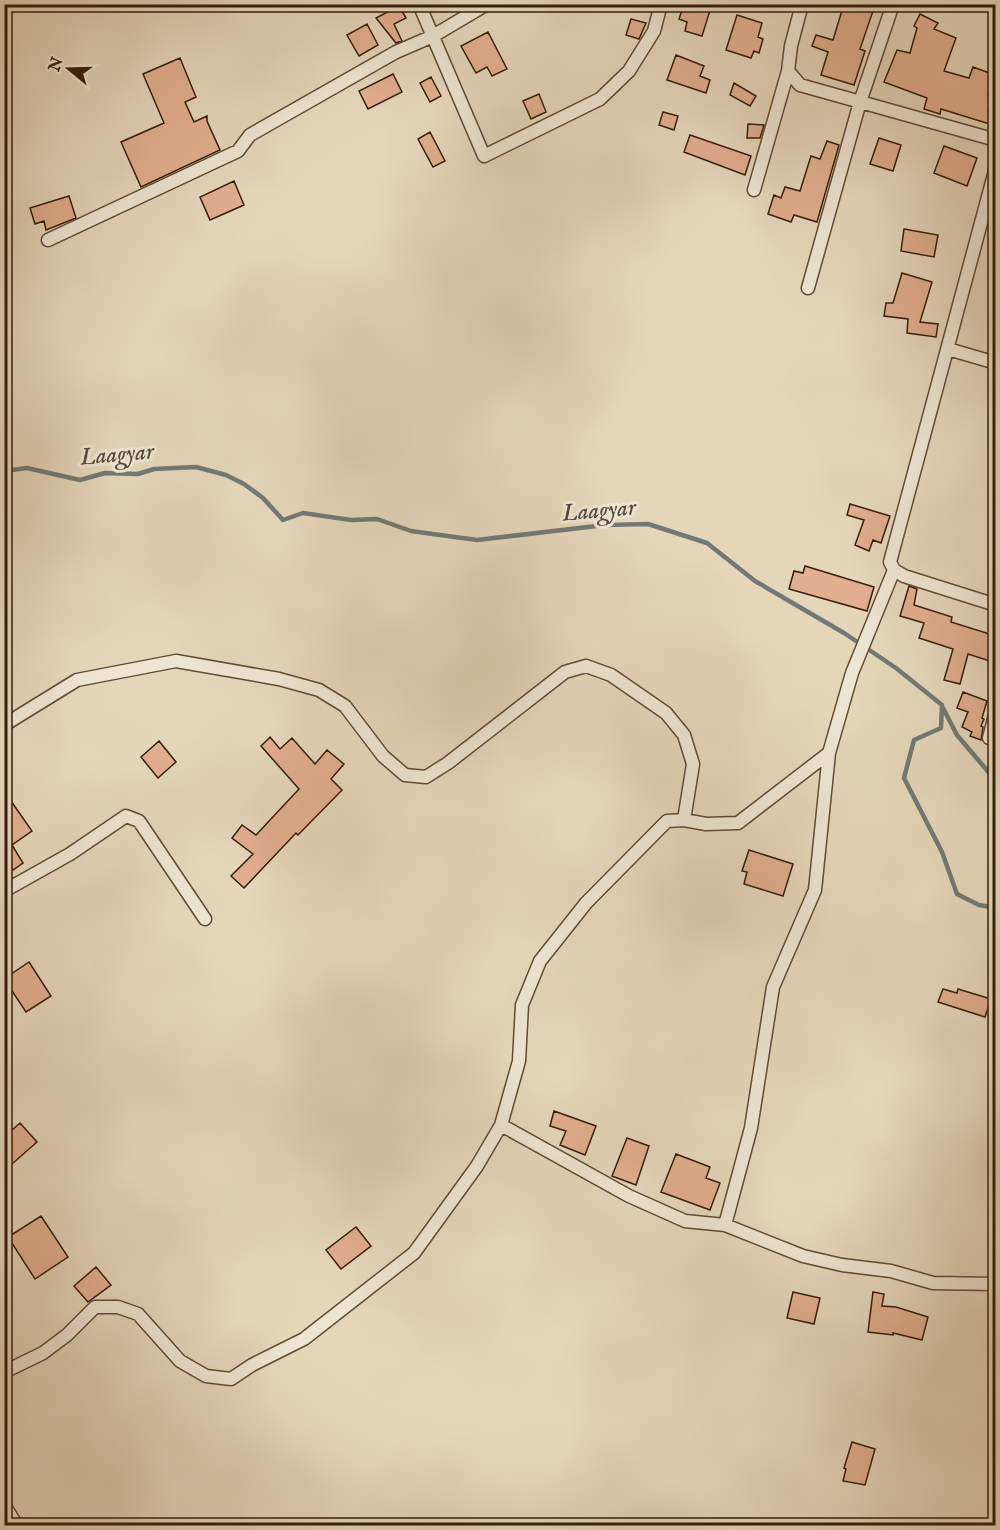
<svg xmlns="http://www.w3.org/2000/svg" width="1000" height="1530" viewBox="0 0 1000 1530" font-family="'IM FELL English',serif">
	<rect width="100%" height="100%" fill="#e5d6ba"/>
	<filter id="stains"><feTurbulence type="fractalNoise" baseFrequency=".00333" numOctaves="4"/><feColorMatrix values="0 0 0 0 .2 0 0 0 0 .09 0 0 0 0 .02 0 0 0 .5 -.17"/></filter>
	<radialGradient id="worn" r=".72"><stop offset=".6" stop-color="#630" stop-opacity="0"/><stop offset="1" stop-color="#630" stop-opacity=".3"/></radialGradient>
	<g fill="none" stroke-linecap="round" stroke-linejoin="round">
		<!-- stream -->
		<path stroke="#727975" stroke-width="4.5" d="M 4,471 L 27,468 L 80,480 L 105,473 L 138,474 L 154,469 L 196,467 L 226,475 L 244,484 L 263,498 L 283,520 L 303,513 L 351,520 L 377,519 L 411,531 L 477,540 L 605,525 L 648,524 L 707,543 L 755,581 L 844,633 L 896,668 L 942,705 L 941,728 L 914,740 L 904,778 L 942,852 L 957,894 L 979,905 L 996,908
			M 943,708 L 957,735 L 996,781"/>
	</g>
	<!-- building -->
	<path fill="#e1ae8f" stroke="#341d0a" stroke-width="1.5" d="M 684,4 L 712,4 L 702,36 L 685,31 L 687,22 L 679,19 Z
		M 844,4 L 863,4 L 874,8 L 860,49 L 865,51 L 854,85 L 821,75 L 828,52 L 812,46 L 816,35 L 833,40 Z
		M 399,6 L 406,18 L 394,24 L 402,41 L 396,43 L 376,18 Z
		M 920,14 L 938,23 L 934,29 L 956,38 L 944,71 L 969,78 L 973,67 L 995,75 L 988,95 L 993,97 L 988,112 L 996,114 L 996,126 L 941,109 L 940,114 L 924,109 L 927,98 L 884,82 L 897,50 L 910,53 L 917,28 L 914,26 Z
		M 737,15 L 762,23 L 758,37 L 763,39 L 759,53 L 754,51 L 751,58 L 726,50 Z
		M 631,19 L 646,23 L 639,39 L 626,35 Z
		M 367,24 L 378,45 L 359,56 L 347,35 Z
		M 488,32 L 507,69 L 492,76 L 487,67 L 476,73 L 461,46 Z
		M 676,55 L 704,66 L 700,76 L 710,80 L 706,93 L 667,80 Z
		M 180,58 L 196,97 L 185,102 L 194,122 L 207,116 L 207,121 L 220,150 L 141,187 L 121,142 L 164,123 L 143,74 Z
		M 393,74 L 402,92 L 368,109 L 359,91 Z
		M 431,77 L 441,96 L 430,102 L 420,83 Z
		M 734,83 L 756,96 L 750,106 L 730,95 Z
		M 539,94 L 546,112 L 531,119 L 523,101 Z
		M 663,112 L 678,116 L 674,130 L 659,125 Z
		M 748,124 L 764,125 L 760,138 L 747,138 Z
		M 430,132 L 445,161 L 433,167 L 418,139 Z
		M 690,135 L 751,156 L 745,175 L 684,152 Z
		M 879,138 L 901,145 L 893,171 L 870,164 Z
		M 827,141 L 839,145 L 817,222 L 794,215 L 791,222 L 768,214 L 774,195 L 781,198 L 785,187 L 800,191 L 811,156 L 820,159 Z
		M 944,146 L 977,158 L 967,186 L 934,173 Z
		M 234,181 L 244,205 L 210,220 L 200,197 Z
		M 69,196 L 76,218 L 46,230 L 44,221 L 35,224 L 30,208 Z
		M 904,229 L 938,235 L 934,257 L 901,251 Z
		M 902,273 L 932,282 L 920,322 L 938,324 L 936,337 L 907,333 L 908,319 L 884,316 L 886,303 L 893,303 Z
		M 850,504 L 890,516 L 881,543 L 873,540 L 869,551 L 855,545 L 864,520 L 847,515 Z
		M 805,566 L 874,587 L 867,611 L 789,589 L 794,571 L 803,573 Z
		M 909,586 L 917,589 L 914,605 L 952,617 L 951,622 L 996,636 L 996,654 L 993,662 L 968,654 L 960,684 L 944,680 L 953,649 L 919,638 L 924,623 L 900,616 Z
		M 963,692 L 987,701 L 982,718 L 984,719 L 981,726 L 983,727 L 981,740 L 970,736 L 972,732 L 962,727 L 968,712 L 957,708 Z
		M 270,737 L 280,749 L 292,738 L 315,764 L 327,750 L 344,764 L 331,779 L 342,790 L 298,835 L 296,833 L 244,888 L 231,876 L 253,854 L 232,838 L 242,825 L 256,835 L 299,789 L 261,746 Z
		M 159,741 L 176,762 L 158,778 L 141,757 Z
		M 4,791 L 32,831 L 12,845 L 23,863 L 13,870 L 4,856 Z
		M 749,850 L 793,864 L 783,896 L 744,884 L 747,872 L 742,871 Z
		M 29,962 L 51,996 L 26,1012 L 4,979 Z
		M 943,989 L 957,993 L 958,989 L 991,999 L 985,1017 L 938,1002 Z
		M 554,1111 L 596,1126 L 585,1155 L 560,1145 L 566,1131 L 550,1126 Z
		M 20,1123 L 37,1142 L 12,1164 L 4,1155 L 4,1137 Z
		M 627,1138 L 649,1146 L 636,1185 L 612,1176 Z
		M 676,1154 L 710,1167 L 706,1178 L 720,1183 L 710,1210 L 661,1192 Z
		M 41,1216 L 68,1257 L 35,1279 L 8,1237 Z
		M 356,1227 L 371,1246 L 341,1269 L 326,1250 Z
		M 96,1267 L 111,1285 L 88,1302 L 74,1286 Z
		M 793,1292 L 820,1298 L 814,1324 L 787,1318 Z
		M 873,1292 L 884,1294 L 882,1306 L 896,1307 L 928,1317 L 922,1340 L 893,1333 L 893,1335 L 868,1332 Z
		M 852,1442 L 875,1449 L 865,1485 L 843,1481 L 846,1469 L 844,1468 Z"/>
	<g fill="none" stroke-linecap="round" stroke-linejoin="round">
		<!-- minor casing -->
		<g stroke="#604b36" stroke-width="15">
			<path id="minor" d="M 419,4 L 484,156 L 600,99 L 629,71 L 654,31 L 661,4
				M 802,4 L 791,46 L 788,71 L 800,85 L 996,140
				M 996,167 L 890,562 L 894,570 L 904,576 L 996,605
				M 754,190 L 788,71
				M 48,240 L 238,151 L 250,135 L 396,52 L 433,36 L 487,4
				M 808,288 L 860,102 L 893,4
				M 948,349 L 996,363
				M 4,725 L 77,680 L 176,661 L 279,679 L 319,690 L 345,706 L 383,756 L 405,775 L 426,777 L 448,763 L 565,672 L 586,666 L 611,675 L 666,713 L 684,735 L 693,764 L 684,820
				M 989,738 L 996,711
				M 4,891 L 70,854 L 126,816 L 139,821 L 205,919
				M 501,1125 L 629,1196 L 685,1221 L 725,1225 L 803,1256 L 842,1265 L 891,1271 L 933,1283 L 996,1284
				M 725,1225 L 751,1128 L 773,987 L 815,890 L 829,753 L 852,673 L 894,570
				M 4,1372 L 43,1353 L 67,1335 L 95,1307 L 118,1307 L 138,1314 L 180,1361 L 206,1376 L 231,1379 L 252,1365 L 304,1339 L 414,1253 L 477,1166 L 501,1125 L 519,1061 L 522,1005 L 540,961 L 586,903 L 667,821 L 684,820 L 706,824 L 738,823 L 829,753
				M 4,1505 L 17,1526"/>
		</g>
		<!-- minor -->
		<use href="#minor" stroke="#eee4d2" stroke-width="12"/>
	</g>
	<g text-anchor="middle" dominant-baseline="central" stroke-width="6" stroke-linejoin="round" paint-order="stroke">
		<!-- water labels -->
		<g font-size="24" font-style="italic" fill="#534b3f" stroke="#eee4d2">
			<text transform="translate(117 455) rotate(-5)">Laagyar</text>
			<text transform="translate(599 511) rotate(-5)">Laagyar</text>
		</g>
	</g>
	<!-- margin -->
	<rect width="1000" height="1530" fill="none" stroke="#e5d6ba" stroke-width="24"/>
	<rect x="6" y="6" width="988" height="1518" fill="none" stroke="#341d0a" stroke-width="3"/>
	<rect x="12" y="12" width="976" height="1506" fill="none" stroke="#341d0a" stroke-width="1.5"/>
	<!-- north arrow -->
	<g transform="translate(69 69) rotate(289)" stroke="#eee4d2" stroke-width="4.5" paint-order="stroke">
	<path d="M0-4.5L10 22L0 15L-10 22Z" fill="#341d0a"/>
	<text y="-9" font-size="16" font-weight="bold" text-anchor="middle" fill="#341d0a">N</text>
	</g>
	<rect width="100%" height="100%" filter="url(#stains)"/>
	<rect width="100%" height="100%" fill="url(#worn)"/>
</svg>
